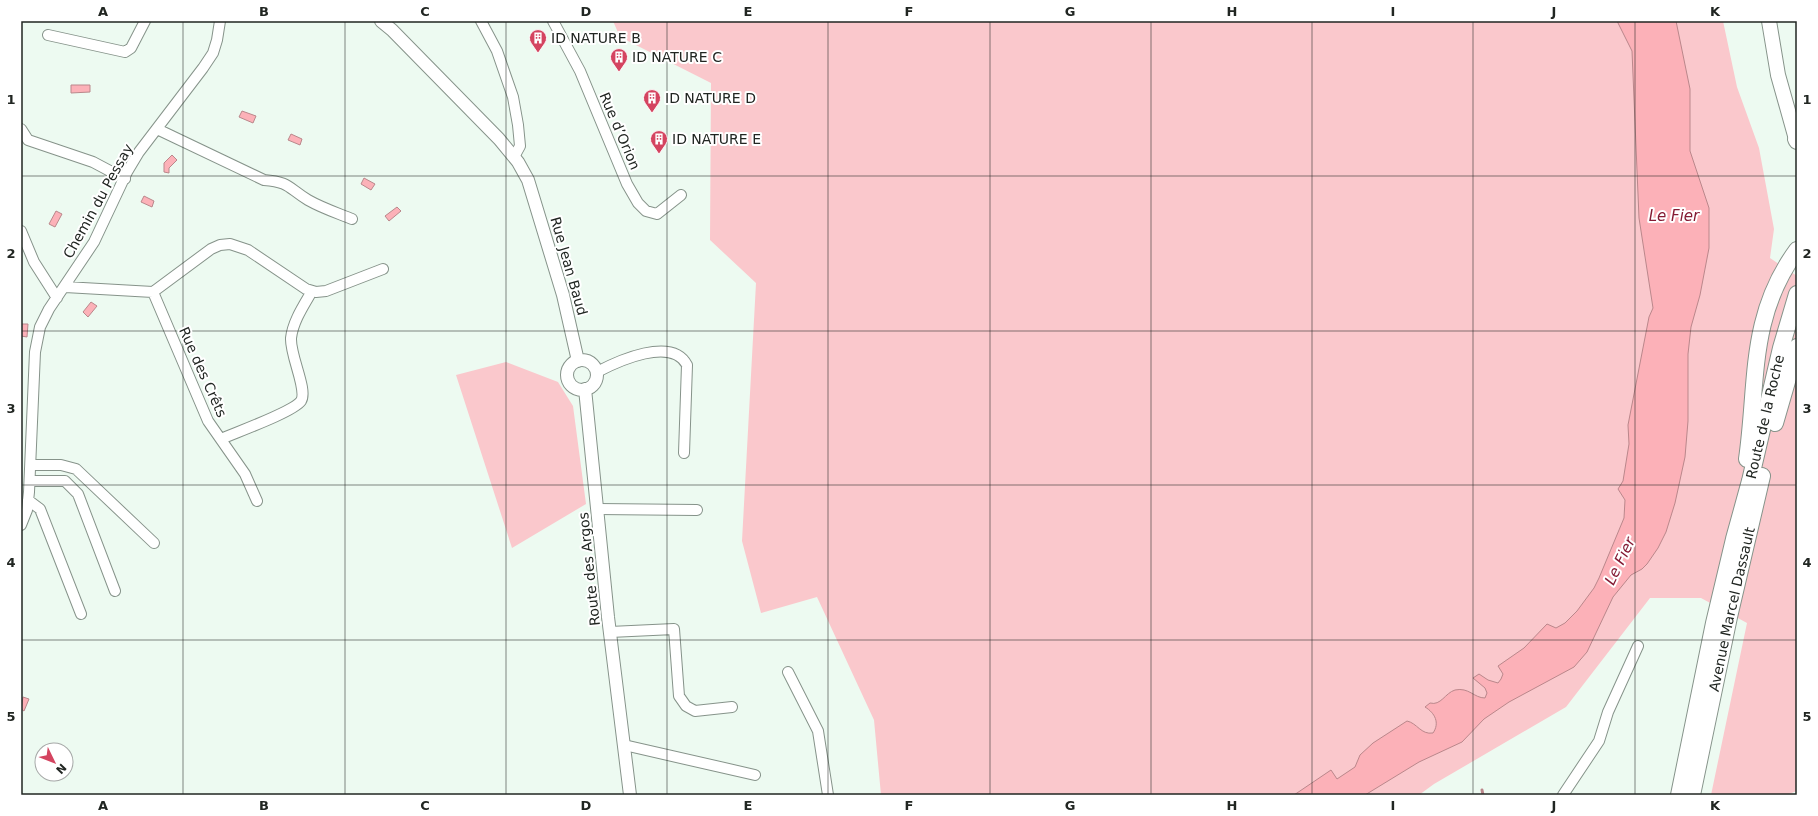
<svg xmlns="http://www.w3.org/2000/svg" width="1818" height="816" viewBox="0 0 1818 816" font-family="'DejaVu Sans',sans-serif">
	<rect width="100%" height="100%" fill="#edfaf1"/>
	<!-- green -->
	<path fill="#fac8cc" d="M 613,21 L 1723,21 L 1737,87 L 1759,148 L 1774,229 L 1770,258 L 1797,276 L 1797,791 L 1786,795 L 1711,795 L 1747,623 L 1701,598 L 1650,598 L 1566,707 L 1434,784 L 1419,795 L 881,795 L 874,720 L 817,597 L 761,613 L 742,541 L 756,283 L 710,240 L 711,83 L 620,37 Z
		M 506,362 L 558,382 L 573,406 L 586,504 L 512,548 L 456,375 Z"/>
	<!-- water -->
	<path fill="#fcb1b8" stroke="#ba878b" d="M 1617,21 L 1676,21 L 1690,89 L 1690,151 L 1709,208 L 1709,248 L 1700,295 L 1691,327 L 1688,354 L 1688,421 L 1685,457 L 1675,503 L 1666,532 L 1658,548 L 1647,564 L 1642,569 L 1631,575 L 1613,597 L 1587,652 L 1574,667 L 1509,702 L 1484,719 L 1462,742 L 1419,762 L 1365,795 L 1294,795 L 1331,770 L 1337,779 L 1355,767 L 1360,755 L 1373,743 L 1407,721 C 1417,723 1421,735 1433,733 C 1440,723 1435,713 1425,707 L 1430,703 C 1441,706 1445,693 1455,690 C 1469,687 1474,698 1485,698 L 1487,693 L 1485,688 L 1473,678 L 1479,674 L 1488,680 L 1498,683 L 1501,679 L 1503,674 L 1498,666 L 1524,648 L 1547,624 L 1556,628 L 1565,623 L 1577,611 L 1594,588 L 1599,578 L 1624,518 L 1625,500 L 1618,489 L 1623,481 L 1629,444 L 1628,425 L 1649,317 L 1653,308 L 1639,218 L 1632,51 Z
		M 71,85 L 90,85 L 90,92 L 71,93 Z
		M 242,111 L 256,116 L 253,123 L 239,117 Z
		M 291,134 L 302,139 L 300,145 L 288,140 Z
		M 172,155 L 177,160 L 169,168 L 169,173 L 164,172 L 164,163 Z
		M 364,178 L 375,184 L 371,190 L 361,184 Z
		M 144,196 L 154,201 L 152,207 L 141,202 Z
		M 397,207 L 401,211 L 389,221 L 385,216 Z
		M 56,211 L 62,214 L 55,227 L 49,224 Z
		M 91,302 L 97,306 L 88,317 L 83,312 Z
		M 21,324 L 28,324 L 27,337 L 21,336 Z
		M 23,697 L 29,699 L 24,711 L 21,709 Z"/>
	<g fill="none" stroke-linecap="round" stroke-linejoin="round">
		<!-- stream -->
		<path stroke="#ba878b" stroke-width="3" d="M 1482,790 L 1483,795"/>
		<!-- minor casing -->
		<g stroke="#86938a" stroke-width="12">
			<path id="minor" d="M 481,21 L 497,51 L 513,97 L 518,125 L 520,146 L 514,157
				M 553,21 L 580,71 L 627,184 L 638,203 L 646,211 L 657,214 L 681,195
				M 48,35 L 125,52 L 131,48 L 145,21
				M 21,129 L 28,140 L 93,162 L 125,179
				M 157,129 L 264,180 C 290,182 288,188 308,200 C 322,208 337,213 352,219
				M 21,231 L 34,262 L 57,298
				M 65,287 L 153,292 L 211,249 L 220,245 L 230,244 L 248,250 L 306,289 L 316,292 L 326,291 L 383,269
				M 153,292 L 208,421 L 245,474 L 257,501
				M 597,372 C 618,361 672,336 687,365 L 684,453
				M 221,439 C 237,432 293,412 301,401 C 308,390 290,356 291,338 C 293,321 304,305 312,291
				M 31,465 L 61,465 L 76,469 L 154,543
				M 30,481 L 65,481 L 78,494 L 115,591
				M 28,500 L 40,509 L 81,614
				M 598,509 L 697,510
				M 21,525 L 27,510 L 29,492 L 35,352 L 40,327 L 49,309 L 94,242 L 127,172 L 139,152 L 203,68 L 213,53 L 217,40 L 220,21
				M 610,632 L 674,629 L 679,696 L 686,706 L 695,711 L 732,707
				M 788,672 L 818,731 L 828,795
				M 624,745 L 755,775
				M 1563,795 L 1599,741 L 1608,712 L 1638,646"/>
		</g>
		<!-- tertiary casing -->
		<g stroke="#86938a" stroke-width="14">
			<path id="tertiary" d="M 381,21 L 392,30 L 499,139 L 518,162 L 528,180 L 563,295 L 578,361
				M567 375a15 15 0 1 1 30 0a15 15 0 1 1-30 0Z
				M 585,389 L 608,617 L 630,795"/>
		</g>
		<!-- secondary casing -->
		<g stroke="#86938a" stroke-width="16">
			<path id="secondary" d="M 1769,21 L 1778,75 L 1796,139"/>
		</g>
		<!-- trunk casing -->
		<g stroke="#86938a" stroke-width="18">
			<g id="trunk">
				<path d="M 1796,139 L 1797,141"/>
				<path d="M 1775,423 L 1797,347"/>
				<path d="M 1747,459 C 1758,382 1748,317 1797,250"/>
				<path id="s1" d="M 1679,795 L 1714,623 L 1734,539 L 1750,481 L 1781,348 L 1797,294"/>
				<path id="s2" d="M 1692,795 L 1729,617 L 1762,476"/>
			</g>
		</g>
		<!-- minor -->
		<use href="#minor" stroke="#fff" stroke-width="10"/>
		<!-- tertiary -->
		<use href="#tertiary" stroke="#fff" stroke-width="12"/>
		<!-- secondary -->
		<use href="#secondary" stroke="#fff" stroke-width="14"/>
		<!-- trunk -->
		<use href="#trunk" stroke="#fff" stroke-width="16"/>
	</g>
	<!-- grid -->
	<path fill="none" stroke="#212622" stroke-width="1" stroke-opacity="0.55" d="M 183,21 L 183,795M 345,21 L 345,795M 506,21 L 506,795M 667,21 L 667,795M 828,21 L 828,795M 990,21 L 990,795M 1151,21 L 1151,795M 1312,21 L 1312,795M 1473,21 L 1473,795M 1635,21 L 1635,795M 21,176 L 1797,176M 21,331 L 1797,331M 21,485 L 1797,485M 21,640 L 1797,640"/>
	<!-- icons -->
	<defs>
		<g id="building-pin" transform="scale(0.9)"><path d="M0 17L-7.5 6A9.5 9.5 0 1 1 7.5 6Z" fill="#d44460" stroke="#fff"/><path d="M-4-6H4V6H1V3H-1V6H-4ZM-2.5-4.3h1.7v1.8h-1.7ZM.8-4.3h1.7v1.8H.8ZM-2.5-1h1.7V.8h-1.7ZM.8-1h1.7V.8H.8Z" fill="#fff"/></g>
	</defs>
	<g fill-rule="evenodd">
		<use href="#building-pin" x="538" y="38"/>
		<use href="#building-pin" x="619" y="57"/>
		<use href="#building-pin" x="652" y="98"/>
		<use href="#building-pin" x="659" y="139"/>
	</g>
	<g text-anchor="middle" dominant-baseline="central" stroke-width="4" stroke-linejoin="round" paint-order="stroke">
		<!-- poi labels -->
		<g font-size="14" fill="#212622" stroke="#fff" text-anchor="start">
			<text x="551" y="38">ID NATURE B</text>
			<text x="632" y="57">ID NATURE C</text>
			<text x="665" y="98">ID NATURE D</text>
			<text x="672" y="139">ID NATURE E</text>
		</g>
		<!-- street labels -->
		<g font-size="14" fill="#212622" stroke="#fff">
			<text transform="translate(620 131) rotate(67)">Rue d’Orion</text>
			<text transform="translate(98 201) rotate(-61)">Chemin du Pessay</text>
			<text transform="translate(569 266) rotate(74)">Rue Jean Baud</text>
			<text transform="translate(203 372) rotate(66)">Rue des Crêts</text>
			<text stroke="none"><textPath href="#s1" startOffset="388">Route de la Roche</textPath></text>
			<text transform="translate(589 569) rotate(-96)">Route des Argos</text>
			<text stroke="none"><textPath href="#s2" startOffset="190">Avenue Marcel Dassault</textPath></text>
		</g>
		<!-- water labels -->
		<g font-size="15" font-style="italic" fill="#841a33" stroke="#fff">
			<text x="1674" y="216">Le Fier</text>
			<text transform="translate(1620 561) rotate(-64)">Le Fier</text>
		</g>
	</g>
	<!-- border -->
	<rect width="1818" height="816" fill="none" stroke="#ffffff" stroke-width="44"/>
	<!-- north arrow -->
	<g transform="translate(54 762) rotate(133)"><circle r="19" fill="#ffffff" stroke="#a6a8a7"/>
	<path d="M0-3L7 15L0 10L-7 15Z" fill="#d44460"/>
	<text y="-6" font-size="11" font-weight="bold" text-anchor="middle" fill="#212622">N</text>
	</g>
	<rect x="22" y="22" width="1774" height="772" fill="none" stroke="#212622" stroke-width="1.5"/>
	<g font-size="13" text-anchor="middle" font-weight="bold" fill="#212622">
		<text x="103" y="16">A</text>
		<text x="264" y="16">B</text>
		<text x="425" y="16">C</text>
		<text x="586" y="16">D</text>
		<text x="748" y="16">E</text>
		<text x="909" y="16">F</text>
		<text x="1070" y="16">G</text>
		<text x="1232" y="16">H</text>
		<text x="1393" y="16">I</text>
		<text x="1554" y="16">J</text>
		<text x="1715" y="16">K</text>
		<text x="11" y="104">1</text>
		<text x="1807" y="104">1</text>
		<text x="11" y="258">2</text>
		<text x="1807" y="258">2</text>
		<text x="11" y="413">3</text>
		<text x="1807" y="413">3</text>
		<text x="11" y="567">4</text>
		<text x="1807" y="567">4</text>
		<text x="11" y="721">5</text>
		<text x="1807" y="721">5</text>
		<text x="103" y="810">A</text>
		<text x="264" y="810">B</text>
		<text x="425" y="810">C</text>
		<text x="586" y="810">D</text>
		<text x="748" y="810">E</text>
		<text x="909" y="810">F</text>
		<text x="1070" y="810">G</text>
		<text x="1232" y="810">H</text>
		<text x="1393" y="810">I</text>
		<text x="1554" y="810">J</text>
		<text x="1715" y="810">K</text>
	</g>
</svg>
